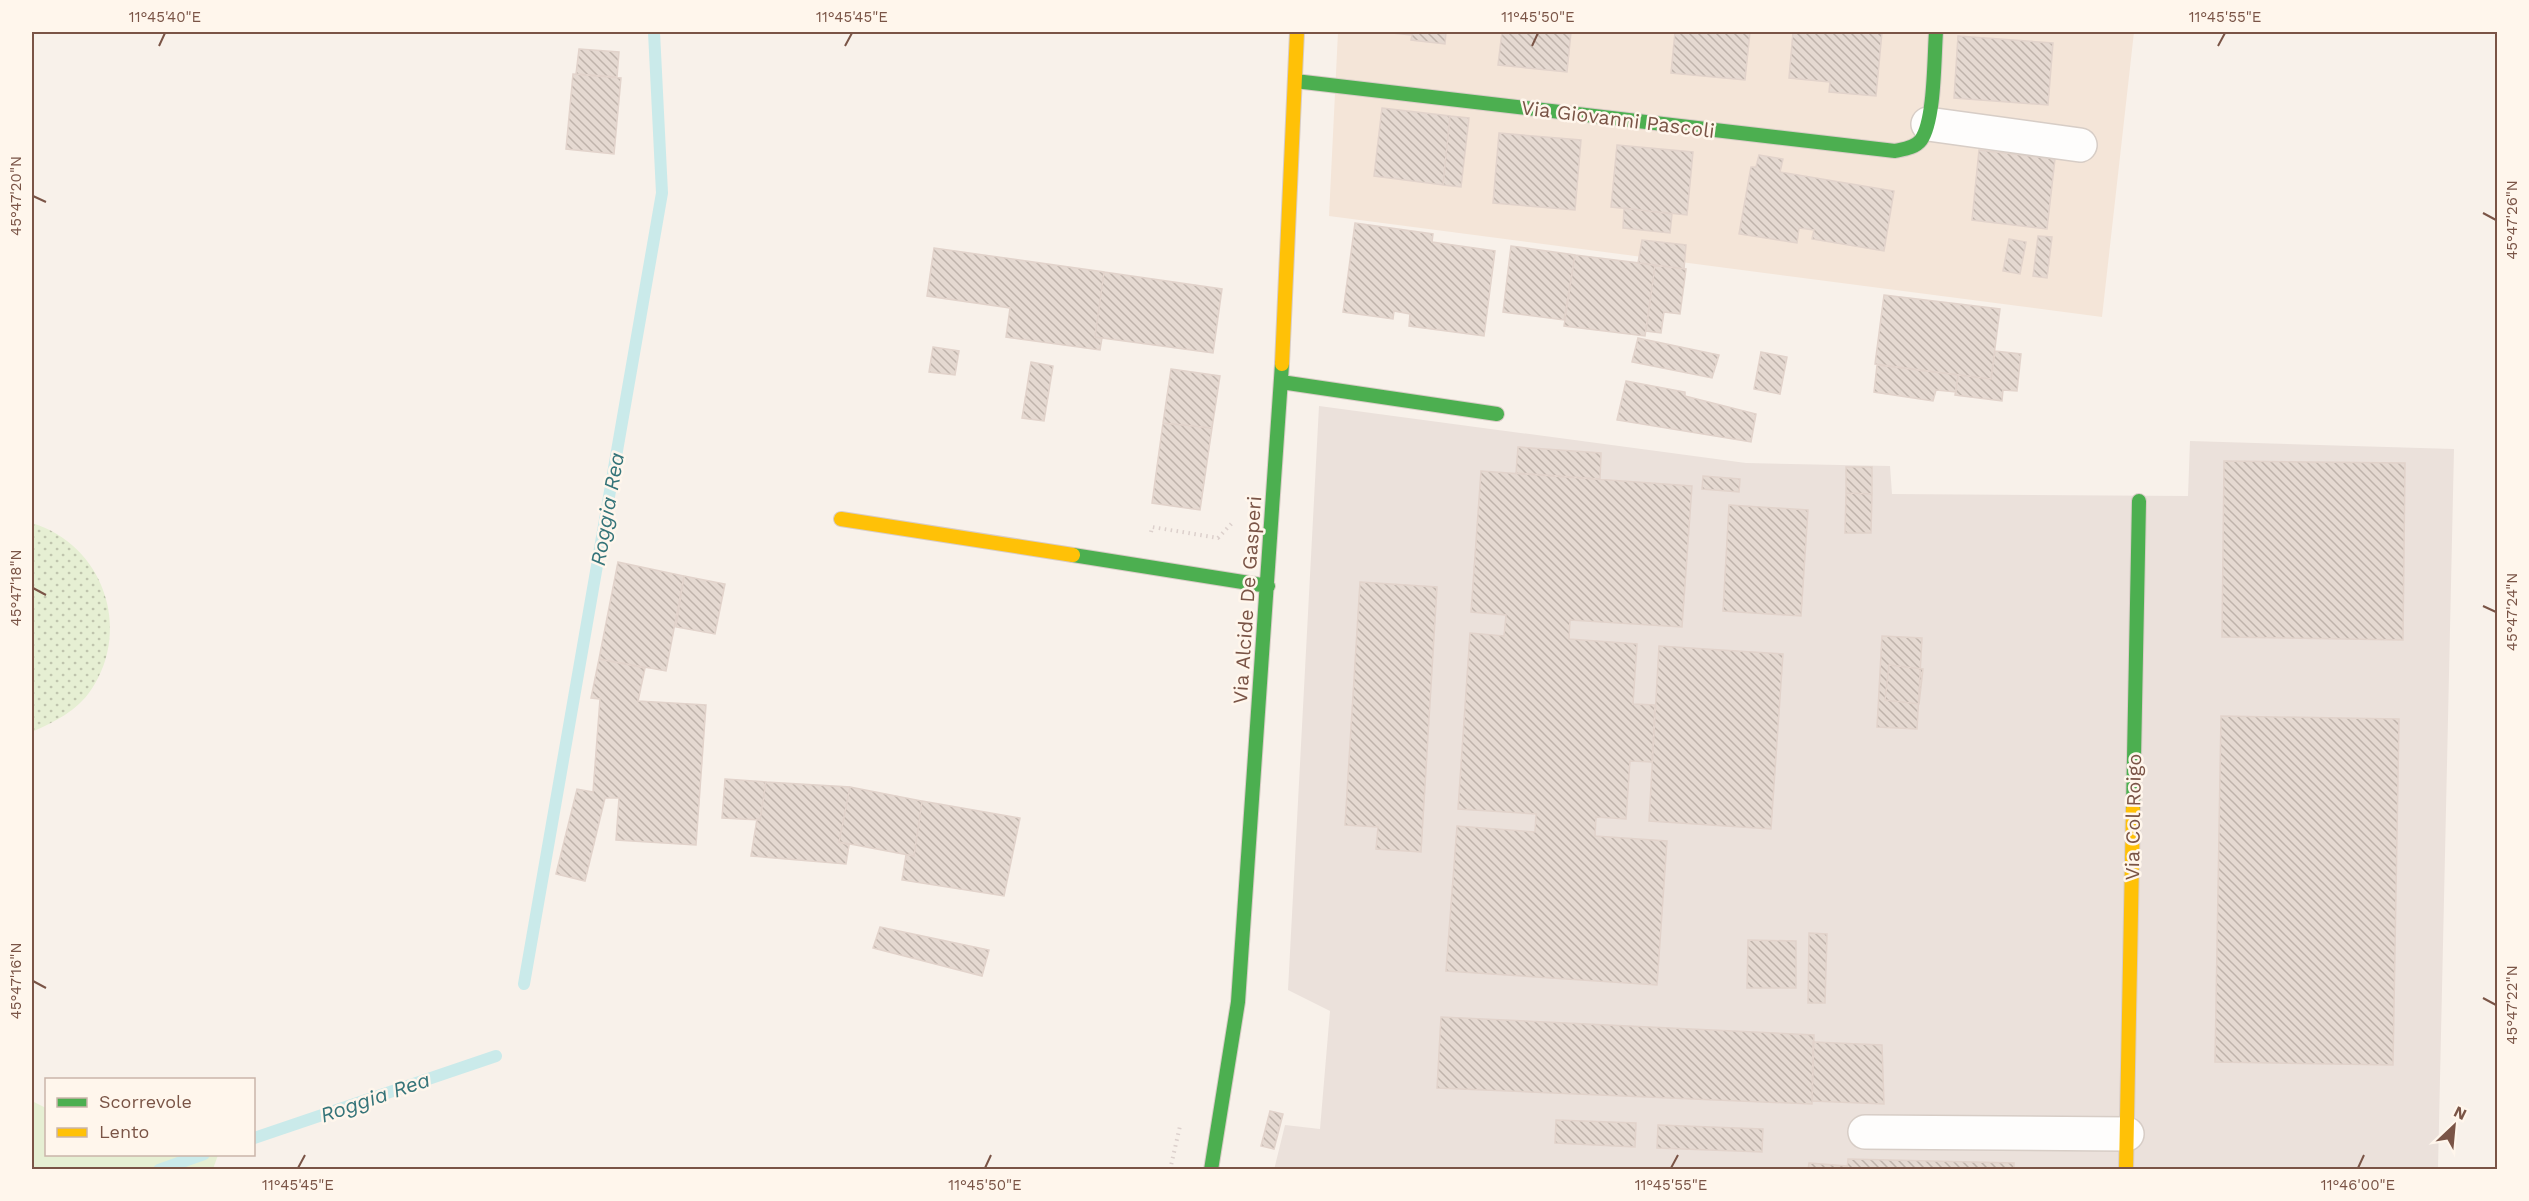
<svg xmlns="http://www.w3.org/2000/svg" width="2529" height="1201" viewBox="0 0 2529 1201" font-family="'Work Sans',sans-serif">
	<defs>
		<pattern id="grass-dots" width="8" height="8" patternUnits="userSpaceOnUse" patternTransform="scale(1.5)"><rect width="8" height="8" fill="#e6efd3"/><path d="M2 2h.1M6 6h.1" fill="none" stroke="#bfc4ad" stroke-width="1.8" stroke-linecap="round"/></pattern>
		<pattern id="building-back-hatch" width="6" height="6" patternUnits="userSpaceOnUse" patternTransform="scale(1.5)"><rect width="6" height="6" fill="#e5d9d1"/><path d="M-1 5l2 2M0 0l6 6M5-1l2 2" fill="none" stroke="#bfb3ab"/></pattern>
	</defs>
	<rect width="100%" height="100%" fill="#f8f1ea"/>
	<!-- residential -->
	<path fill="#f4e5d8" d="M 1338,32 L 2134,32 L 2102,317 L 1329,216 Z"/>
	<!-- industrial -->
	<path fill="#ebe1db" d="M 1319,406 L 1746,463 L 1890,466 L 1892,494 L 2188,496 L 2190,441 L 2454,449 L 2438,1169 L 1274,1170 L 1285,1125 L 1320,1129 L 1330,1011 L 1288,990 Z"/>
	<!-- grass -->
	<path fill="url(#grass-dots)" d="M 32,523 C 102,544 133,628 91,690 C 77,711 54,722 32,732 Z"/>
	<!-- park -->
	<path fill="#e6efd3" d="M 32,1101 L 46,1108 L 46,1154 L 218,1155 L 213,1169 L 32,1169 Z"/>
	<g fill="none" stroke-linecap="round" stroke-linejoin="round">
		<!-- stream -->
		<path stroke="#caeaea" stroke-width="12" d="M 524,984 L 662,193 L 654,32
			M 254,1138 L 496,1056
			M 159,1170 L 204,1154"/>
	</g>
	<!-- building -->
	<path fill="url(#building-back-hatch)" stroke="#e2d3cb" stroke-width="1.5" d="M 1382,32 L 1446,32 L 1445,44 L 1411,40 L 1412,35 Z
		M 1502,32 L 1571,32 L 1567,72 L 1498,65 Z
		M 1675,32 L 1750,32 L 1745,80 L 1671,73 Z
		M 1793,32 L 1882,32 L 1876,96 L 1829,92 L 1830,82 L 1789,78 Z
		M 1958,36 L 2053,43 L 2048,105 L 1954,98 Z
		M 579,49 L 619,52 L 617,77 L 576,74 Z
		M 573,74 L 621,78 L 614,154 L 566,149 Z
		M 1382,108 L 1450,116 L 1443,185 L 1374,176 Z
		M 1450,116 L 1469,118 L 1461,187 L 1443,185 Z
		M 1499,133 L 1581,140 L 1575,210 L 1493,203 Z
		M 1617,145 L 1693,152 L 1687,215 L 1611,207 Z
		M 1979,150 L 2055,159 L 2047,229 L 1972,220 Z
		M 1759,155 L 1783,159 L 1780,172 L 1894,191 L 1884,251 L 1812,239 L 1814,230 L 1799,228 L 1797,243 L 1739,234 L 1751,167 L 1756,167 Z
		M 1624,208 L 1672,214 L 1670,233 L 1623,228 Z
		M 1355,223 L 1433,234 L 1432,242 L 1495,251 L 1484,336 L 1409,326 L 1410,314 L 1394,311 L 1393,319 L 1343,312 Z
		M 2038,236 L 2052,237 L 2047,278 L 2033,276 Z
		M 2009,239 L 2026,242 L 2020,274 L 2003,271 Z
		M 1642,240 L 1686,245 L 1684,269 L 1638,263 Z
		M 1511,246 L 1575,255 L 1564,320 L 1503,312 Z
		M 934,248 L 1104,272 L 1095,337 L 1102,338 L 1100,350 L 1006,337 L 1010,308 L 927,296 Z
		M 1575,255 L 1655,265 L 1645,336 L 1564,326 Z
		M 1655,265 L 1686,269 L 1680,314 L 1664,312 L 1661,333 L 1646,331 Z
		M 1104,272 L 1222,289 L 1213,353 L 1095,337 Z
		M 1884,295 L 2000,309 L 1991,379 L 1875,364 Z
		M 1638,338 L 1719,355 L 1712,378 L 1632,362 Z
		M 933,347 L 959,351 L 955,375 L 929,372 Z
		M 1995,351 L 2021,354 L 2017,391 L 2003,390 L 2002,401 L 1955,395 L 1958,375 L 1991,379 Z
		M 1761,352 L 1787,357 L 1780,394 L 1754,389 Z
		M 1031,362 L 1053,366 L 1044,421 L 1022,418 Z
		M 1877,365 L 1958,375 L 1956,392 L 1936,390 L 1933,401 L 1874,392 Z
		M 1171,369 L 1220,376 L 1212,428 L 1163,423 Z
		M 1626,381 L 1685,392 L 1685,396 L 1756,414 L 1751,442 L 1617,420 Z
		M 1163,423 L 1212,428 L 1200,510 L 1152,503 Z
		M 1518,447 L 1601,453 L 1600,479 L 1516,473 Z
		M 2224,461 L 2405,463 L 2403,640 L 2222,637 Z
		M 1846,467 L 1872,467 L 1872,494 L 1846,493 Z
		M 1481,471 L 1692,486 L 1682,627 L 1570,620 L 1569,639 L 1637,644 L 1633,704 L 1655,705 L 1652,762 L 1630,761 L 1626,819 L 1596,817 L 1595,836 L 1667,841 L 1657,985 L 1446,971 L 1457,826 L 1535,832 L 1536,814 L 1458,809 L 1470,633 L 1504,636 L 1506,615 L 1471,612 Z
		M 1703,476 L 1740,479 L 1739,492 L 1702,489 Z
		M 1846,493 L 1872,494 L 1871,533 L 1845,533 Z
		M 1729,505 L 1808,510 L 1801,616 L 1723,611 Z
		M 618,562 L 684,576 L 666,671 L 599,659 Z
		M 684,576 L 725,584 L 715,634 L 676,627 Z
		M 1360,582 L 1437,587 L 1421,852 L 1376,849 L 1378,827 L 1345,825 Z
		M 1882,636 L 1922,638 L 1917,729 L 1877,727 Z
		M 1659,646 L 1783,654 L 1771,829 L 1649,821 Z
		M 599,659 L 645,668 L 638,701 L 706,705 L 696,845 L 616,840 L 619,798 L 605,798 L 585,881 L 556,874 L 577,789 L 593,792 L 600,699 L 591,698 Z
		M 1889,665 L 1923,669 L 1919,704 L 1885,700 Z
		M 2221,716 L 2399,719 L 2393,1065 L 2215,1062 Z
		M 725,779 L 766,782 L 760,820 L 722,818 Z
		M 766,782 L 850,787 L 839,842 L 849,845 L 846,864 L 751,856 L 757,819 L 760,820 Z
		M 850,787 L 922,801 L 914,856 L 839,842 Z
		M 922,801 L 1020,818 L 1004,896 L 902,880 L 906,855 L 914,856 Z
		M 880,927 L 989,950 L 982,976 L 873,948 Z
		M 1809,933 L 1827,934 L 1825,1003 L 1808,1003 Z
		M 1748,940 L 1796,941 L 1796,988 L 1747,988 Z
		M 1441,1017 L 1814,1035 L 1812,1104 L 1437,1088 Z
		M 1813,1042 L 1882,1045 L 1884,1104 L 1812,1101 Z
		M 1270,1111 L 1283,1114 L 1274,1149 L 1261,1146 Z
		M 1556,1120 L 1636,1123 L 1635,1147 L 1555,1143 Z
		M 1658,1125 L 1763,1129 L 1762,1152 L 1657,1148 Z
		M 1848,1159 L 2014,1163 L 2014,1170 L 1847,1170 Z
		M 1809,1163 L 1847,1166 L 1847,1170 L 1808,1170 Z"/>
	<g fill="none" stroke-linecap="round" stroke-linejoin="round">
		<!-- street casing -->
		<g stroke="#d7cdc6" stroke-width="36">
			<path id="street" d="M 1928,124 L 2080,145
				M 1865,1132 L 2127,1134"/>
		</g>
		<!-- fast casing -->
		<g stroke="#d8ccc6" stroke-width="16">
			<path id="fast" d="M 1295,81 L 1895,151 C 1904,149 1915,148 1921,140 C 1935,120 1934,57 1936,32
				M 1281,382 L 1497,414
				M 1073,555 L 1268,586
				M 2133,809 L 2139,501
				M 1211,1170 L 1238,1002 L 1282,364"/>
		</g>
		<!-- slow casing -->
		<g stroke="#d8ccc6" stroke-width="16">
			<path id="slow" d="M 1282,364 L 1297,32
				M 841,519 L 1073,555
				M 2126,1170 L 2133,809"/>
		</g>
		<!-- path -->
		<path stroke="#dcd0cc" stroke-width="4" stroke-dasharray="1.5 4.5" stroke-linecap="butt" d="M 1151,532 L 1152,527 L 1218,538 L 1233,522
			M 1170,1170 L 1180,1126"/>
		<!-- street -->
		<use href="#street" stroke="#fefdfc" stroke-width="33"/>
		<!-- fast -->
		<use href="#fast" stroke="#4caf50" stroke-width="14"/>
		<!-- slow -->
		<use href="#slow" stroke="#ffc107" stroke-width="14"/>
	</g>
	<!-- ticks -->
	<path fill="none" stroke="#7a5446" stroke-width="2" d="M 159,46 L 165,33M 845,46 L 852,33M 1532,46 L 1538,33M 2218,46 L 2225,33M 33,196 L 46,202M 2483,213 L 2496,220M 33,588 L 46,595M 2483,606 L 2496,612M 33,981 L 46,988M 2483,998 L 2496,1005M 298,1168 L 305,1155M 985,1168 L 991,1155M 1671,1168 L 1678,1155M 2358,1168 L 2364,1155"/>
	<g text-anchor="middle" dominant-baseline="central" stroke-width="5" stroke-linejoin="round" paint-order="stroke">
		<!-- street labels -->
		<g font-size="20" fill="#7a5446" stroke="#fff6ec">
			<text transform="translate(1618 119) rotate(7)">Via Giovanni Pascoli</text>
			<text transform="translate(1247 600) rotate(-86)">Via Alcide De Gasperi</text>
			<text transform="translate(2133 817) rotate(-89)">Via Col Roigo</text>
		</g>
		<!-- water labels -->
		<g font-size="21" font-style="italic" fill="#357479" stroke="#fff6ec">
			<text transform="translate(607 509) rotate(-80)">Roggia Rea</text>
			<text transform="translate(375 1097) rotate(-19)">Roggia Rea</text>
		</g>
	</g>
	<!-- border -->
	<rect width="2529" height="1201" fill="none" stroke="#fff6ec" stroke-width="66"/>
	<!-- legend -->
	<rect x="45" y="1078" width="210" height="78" fill="#fff6ec" stroke="#cab5aa" stroke-width="1.5"/>
	<rect x="57" y="1098" width="30" height="9" fill="#4caf50" stroke="#cab5aa" stroke-width="1.5"/>
	<text x="99" y="1108" font-size="18" fill="#7a5446">Scorrevole</text>
	<rect x="57" y="1128" width="30" height="9" fill="#ffc107" stroke="#cab5aa" stroke-width="1.5"/>
	<text x="99" y="1138" font-size="18" fill="#7a5446">Lento</text>
	<!-- north arrow -->
	<g transform="translate(2454 1126) rotate(26)" stroke="#fff6ec" stroke-width="4.5" paint-order="stroke">
	<path d="M0-4.5L10 22L0 15L-10 22Z" fill="#7a5446"/>
	<text y="-9" font-size="16" font-weight="bold" text-anchor="middle" fill="#7a5446">N</text>
	</g>
	<rect x="33" y="33" width="2463" height="1135" fill="none" stroke="#7a5446" stroke-width="2"/>
	<g font-size="15" text-anchor="middle" fill="#7a5446">
		<text x="165" y="22">11°45'40"E</text>
		<text x="852" y="22">11°45'45"E</text>
		<text x="1538" y="22">11°45'50"E</text>
		<text x="2225" y="22">11°45'55"E</text>
		<text transform="translate(16 196) rotate(-90)" y="5">45°47'20"N</text>
		<text transform="translate(2512 220) rotate(-90)" y="5">45°47'26"N</text>
		<text transform="translate(16 588) rotate(-90)" y="5">45°47'18"N</text>
		<text transform="translate(2512 612) rotate(-90)" y="5">45°47'24"N</text>
		<text transform="translate(16 981) rotate(-90)" y="5">45°47'16"N</text>
		<text transform="translate(2512 1005) rotate(-90)" y="5">45°47'22"N</text>
		<text x="298" y="1190">11°45'45"E</text>
		<text x="985" y="1190">11°45'50"E</text>
		<text x="1671" y="1190">11°45'55"E</text>
		<text x="2358" y="1190">11°46'00"E</text>
	</g>
</svg>
